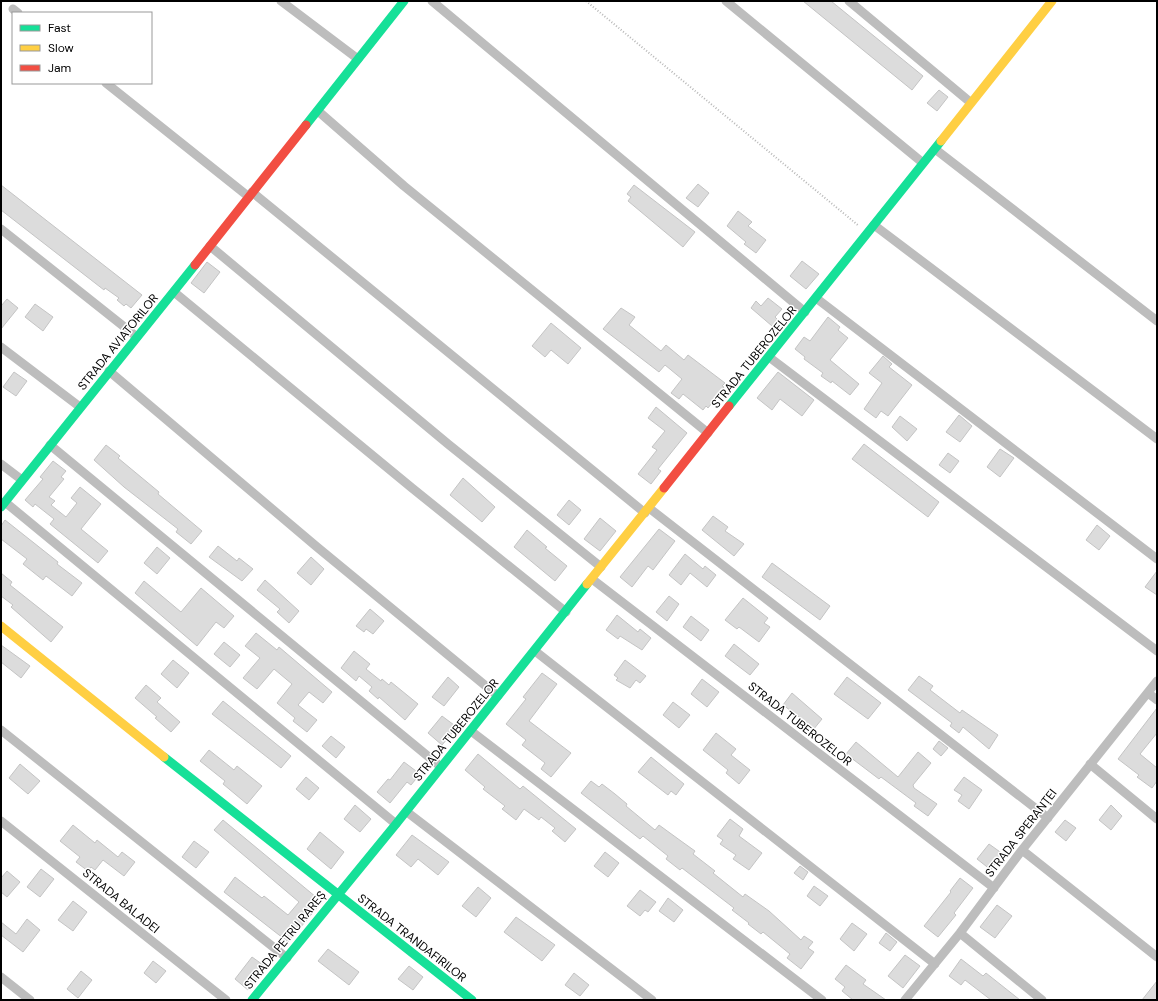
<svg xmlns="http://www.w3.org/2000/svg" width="1158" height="1001" viewBox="0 0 1158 1001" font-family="'DM Sans',sans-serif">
	<rect width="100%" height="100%" fill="#fff"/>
	<!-- building -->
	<path fill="#dcdcdc" stroke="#c4c4c4" d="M 803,1 L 831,1 L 923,76 L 912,90 Z
		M 939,90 L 948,97 L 937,111 L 927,103 Z
		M 698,184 L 709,193 L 698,207 L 686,198 Z
		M 1,185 L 142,295 L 131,308 L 126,304 L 124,306 L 117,300 L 119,298 L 105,288 L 104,290 L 1,210 Z
		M 634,185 L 695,232 L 683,247 L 628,201 L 631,197 L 627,194 Z
		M 738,211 L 752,222 L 748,226 L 766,240 L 756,253 L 744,244 L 746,242 L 727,226 Z
		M 802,261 L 819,274 L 806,289 L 790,276 Z
		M 207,262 L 220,272 L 204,293 L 191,283 Z
		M 768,298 L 782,309 L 775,317 L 778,320 L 772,326 L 751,308 L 756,301 L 761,306 Z
		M 7,299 L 18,308 L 1,329 L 1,306 Z
		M 35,304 L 53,317 L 43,331 L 25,317 Z
		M 621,308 L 635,317 L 629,325 L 661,351 L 666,345 L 684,360 L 688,355 L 725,383 L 722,386 L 724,387 L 708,408 L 706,406 L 703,410 L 683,394 L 679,399 L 671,393 L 682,379 L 665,365 L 659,372 L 603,329 Z
		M 828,317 L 840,327 L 838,330 L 848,338 L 830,360 L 859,384 L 850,395 L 832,381 L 831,383 L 821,376 L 823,373 L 804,359 L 805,357 L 795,349 L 804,337 L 810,341 Z
		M 551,323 L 581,348 L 568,364 L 551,350 L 545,357 L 532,346 Z
		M 883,356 L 892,364 L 889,367 L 912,385 L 888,416 L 881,411 L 876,418 L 864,409 L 882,383 L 869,373 Z
		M 14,372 L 27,381 L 16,396 L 3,387 Z
		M 778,372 L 814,400 L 802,416 L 780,399 L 772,410 L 757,398 Z
		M 656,407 L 687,433 L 658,469 L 661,471 L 651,484 L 638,474 L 657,450 L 652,447 L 665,431 L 648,418 Z
		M 959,415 L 972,426 L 960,442 L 946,432 Z
		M 900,416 L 917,429 L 907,441 L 892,427 Z
		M 864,444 L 939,502 L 928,517 L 852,459 Z
		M 106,445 L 120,456 L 118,458 L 159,492 L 158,494 L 202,531 L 191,544 L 176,532 L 178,529 L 124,487 L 94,460 Z
		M 1000,449 L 1014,458 L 1000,477 L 987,467 Z
		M 948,453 L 959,461 L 950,473 L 939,465 Z
		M 53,461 L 66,471 L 61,477 L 64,479 L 49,497 L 55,501 L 51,505 L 66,517 L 77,503 L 71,498 L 80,487 L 101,504 L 81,529 L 108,551 L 98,563 L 50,524 L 54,519 L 35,504 L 33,507 L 25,500 L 43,479 L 40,477 Z
		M 463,478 L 495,507 L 482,522 L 450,495 Z
		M 569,500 L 581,510 L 569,525 L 557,515 Z
		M 713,516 L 728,527 L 725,531 L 744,544 L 734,556 L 702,530 Z
		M 600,518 L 616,531 L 600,551 L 584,539 Z
		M 5,520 L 58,562 L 57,564 L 82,583 L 72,596 L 46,576 L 43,580 L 23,564 L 27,559 L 1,539 L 1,526 Z
		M 1097,525 L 1110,536 L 1099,550 L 1086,540 Z
		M 659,529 L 675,541 L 653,570 L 648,566 L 632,587 L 620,577 Z
		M 527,530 L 547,547 L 545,548 L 567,566 L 555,581 L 514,547 Z
		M 218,546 L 237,561 L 239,558 L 253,569 L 242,581 L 209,557 Z
		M 157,547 L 170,558 L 157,574 L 144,563 Z
		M 685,554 L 703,569 L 705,566 L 716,575 L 707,587 L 690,573 L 681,585 L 669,575 Z
		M 311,557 L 324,569 L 311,585 L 297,573 Z
		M 772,563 L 830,606 L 820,620 L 762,577 Z
		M 1157,571 L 1157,595 L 1145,587 Z
		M 1,573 L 12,582 L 10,585 L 63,627 L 51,642 L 11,607 L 13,605 L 1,596 Z
		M 265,580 L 299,611 L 289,623 L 277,612 L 280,609 L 257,590 Z
		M 144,581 L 181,612 L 201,588 L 234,616 L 224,628 L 216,622 L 197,646 L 135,593 Z
		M 669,596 L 679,604 L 667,621 L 656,612 Z
		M 743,598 L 768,618 L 764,623 L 770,627 L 759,642 L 739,627 L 737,629 L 725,620 Z
		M 370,609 L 384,621 L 373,634 L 366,629 L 364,632 L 356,626 Z
		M 617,615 L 638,632 L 640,629 L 651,638 L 642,650 L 620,636 L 618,639 L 606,630 Z
		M 691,616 L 709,630 L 701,641 L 683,627 Z
		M 256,633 L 277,650 L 279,647 L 332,692 L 323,703 L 309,692 L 298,705 L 317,720 L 307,732 L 293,721 L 295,718 L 277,703 L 292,684 L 274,669 L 257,689 L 243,678 L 260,658 L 245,646 Z
		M 224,642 L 240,655 L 230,667 L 214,654 Z
		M 734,644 L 759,664 L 750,675 L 725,656 Z
		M 1,645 L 30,666 L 21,678 L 1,662 Z
		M 354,651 L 370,664 L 366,669 L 381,681 L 382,679 L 389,685 L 391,682 L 418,704 L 405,720 L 379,697 L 378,699 L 369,691 L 372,687 L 359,676 L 356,681 L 341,668 Z
		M 173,660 L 189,673 L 177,688 L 161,674 Z
		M 625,660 L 646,676 L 640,683 L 636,680 L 630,688 L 616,680 L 618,678 L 614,675 Z
		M 542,673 L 557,684 L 529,721 L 571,753 L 551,777 L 541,769 L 545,763 L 522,745 L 526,740 L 506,724 L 526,699 L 523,697 Z
		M 919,676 L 933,686 L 930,690 L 960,713 L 962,710 L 998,735 L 989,749 L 963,727 L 959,733 L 950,726 L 952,723 L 908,690 Z
		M 448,677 L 459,687 L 444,706 L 432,697 Z
		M 847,677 L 881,703 L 868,719 L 834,694 Z
		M 702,679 L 719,692 L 707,707 L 691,694 Z
		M 146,685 L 161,698 L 157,702 L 180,722 L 171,732 L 155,718 L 157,717 L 135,698 Z
		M 792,693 L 822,719 L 813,730 L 801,721 L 802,719 L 783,705 Z
		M 223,701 L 291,756 L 281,768 L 212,714 Z
		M 673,702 L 690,715 L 679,728 L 663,715 Z
		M 1157,708 L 1157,733 L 1140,754 L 1157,768 L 1157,781 L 1152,788 L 1137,777 L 1139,775 L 1118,759 Z
		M 442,716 L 454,725 L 450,730 L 453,732 L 442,745 L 428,733 Z
		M 716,733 L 736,749 L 731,755 L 750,770 L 739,784 L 726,773 L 728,770 L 703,750 Z
		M 331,736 L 345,747 L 336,758 L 322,746 Z
		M 939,741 L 948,748 L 941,756 L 933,749 Z
		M 856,742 L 898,777 L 918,752 L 931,763 L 913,785 L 914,788 L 937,804 L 928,816 L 914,806 L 916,803 L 881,777 L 879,779 L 846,754 Z
		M 209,750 L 234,770 L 237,766 L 262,786 L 247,804 L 223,784 L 225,781 L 200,761 Z
		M 478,754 L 520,789 L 523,786 L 576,829 L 565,842 L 552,831 L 555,828 L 541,817 L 539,820 L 524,809 L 516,820 L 502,809 L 505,806 L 483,789 L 485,787 L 465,770 Z
		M 651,757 L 684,784 L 676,795 L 671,791 L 668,795 L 638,772 Z
		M 404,762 L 420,774 L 411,785 L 407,782 L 390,803 L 377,792 L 388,779 L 390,780 Z
		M 20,764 L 40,781 L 28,794 L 9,778 Z
		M 306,777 L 319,788 L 309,800 L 296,789 Z
		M 964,777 L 982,790 L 969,809 L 958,801 L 962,795 L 954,790 Z
		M 591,781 L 599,787 L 602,784 L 615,794 L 627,804 L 626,806 L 655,830 L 659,825 L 681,841 L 695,851 L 693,854 L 715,871 L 713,873 L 743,897 L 745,894 L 769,911 L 801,940 L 804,936 L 813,942 L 808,948 L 814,952 L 801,969 L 787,958 L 790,954 L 763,932 L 761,934 L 748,924 L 749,923 L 732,910 L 734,908 L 682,868 L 680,870 L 666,859 L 668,856 L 643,836 L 640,839 L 581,793 Z
		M 355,805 L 371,819 L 360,832 L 344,819 Z
		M 1111,805 L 1122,816 L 1111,830 L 1099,820 Z
		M 730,819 L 743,829 L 739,836 L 762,853 L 749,870 L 733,859 L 736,855 L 720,844 L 723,840 L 717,836 Z
		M 223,820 L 322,902 L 288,942 L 224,892 L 235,877 L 262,898 L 264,896 L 288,915 L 299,902 L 214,830 Z
		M 1065,820 L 1076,828 L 1066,841 L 1055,832 Z
		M 73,825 L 95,843 L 97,840 L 118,857 L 122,852 L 135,862 L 124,876 L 103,860 L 95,870 L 91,867 L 88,871 L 76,862 L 80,857 L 60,841 Z
		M 320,832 L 344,852 L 331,869 L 307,849 Z
		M 412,835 L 449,862 L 438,875 L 418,859 L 411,867 L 396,855 Z
		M 194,841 L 209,852 L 196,868 L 182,857 Z
		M 989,844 L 1003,854 L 991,870 L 977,859 Z
		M 605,852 L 619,863 L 608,877 L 594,866 Z
		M 800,866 L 808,872 L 803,880 L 794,873 Z
		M 41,869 L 54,879 L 40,897 L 27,887 Z
		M 7,871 L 20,882 L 7,897 L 1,892 L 1,878 Z
		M 960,878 L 973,888 L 954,913 L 956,915 L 938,937 L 924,926 L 951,892 L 950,891 Z
		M 814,886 L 828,896 L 820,906 L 807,896 Z
		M 478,887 L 491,898 L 476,917 L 462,906 Z
		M 640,890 L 656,902 L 648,912 L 645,910 L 640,916 L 627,906 Z
		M 668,898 L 683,910 L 674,922 L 659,911 Z
		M 73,901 L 87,912 L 73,931 L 58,920 Z
		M 997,905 L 1012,916 L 995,938 L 980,927 Z
		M 516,917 L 555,945 L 542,961 L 504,932 Z
		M 27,919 L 40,930 L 23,952 L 1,935 L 1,922 L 16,934 Z
		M 852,923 L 867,934 L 854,951 L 840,939 Z
		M 886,933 L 897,942 L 890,951 L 879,943 Z
		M 328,949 L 359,972 L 349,985 L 318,961 Z
		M 905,955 L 920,966 L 903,988 L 888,976 Z
		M 252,957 L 266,967 L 248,990 L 235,979 Z
		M 961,959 L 983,976 L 986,973 L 1020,1000 L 991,1000 L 965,980 L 961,985 L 949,976 Z
		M 153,961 L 166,971 L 156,983 L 144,973 Z
		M 846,965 L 866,980 L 863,984 L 886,1000 L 853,1000 L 842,991 L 845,987 L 835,979 Z
		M 409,966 L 423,977 L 413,990 L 398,979 Z
		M 81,971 L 92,980 L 78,998 L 67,989 Z
		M 574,973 L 589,985 L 580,996 L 565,985 Z
		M 1157,981 L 1157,1000 L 1142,1000 Z"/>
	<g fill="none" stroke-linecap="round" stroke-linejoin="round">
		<!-- path -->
		<path stroke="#b8b8b8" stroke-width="2" stroke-dasharray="1 2" stroke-linecap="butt" d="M 586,1 L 859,226"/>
		<!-- street -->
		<path stroke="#bdbdbd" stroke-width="9" d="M 281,1 L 358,59
			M 432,1 L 805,312
			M 726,1 L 923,163
			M 849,1 L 970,102
			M 13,9 L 18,13
			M 106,83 L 249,197
			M 318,111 L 404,186 L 708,433
			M 935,149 L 1157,321
			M 252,192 L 645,513
			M 874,225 L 1157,439
			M 1,229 L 137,337
			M 210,246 L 448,444 L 601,567
			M 174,292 L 412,488 L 566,612
			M 816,298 L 1157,559
			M 1,347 L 80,407
			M 769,357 L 1157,651
			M 109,371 L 317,547 L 498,696
			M 50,445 L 441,767
			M 1,464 L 22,480
			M 5,502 L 396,824
			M 649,508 L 1048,818
			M 592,579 L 994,888
			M 535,651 L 935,964
			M 1148,693 L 1157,700
			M 1,730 L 287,958
			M 471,731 L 822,1000
			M 1090,764 L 1157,819
			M 407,812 L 652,1000
			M 1,821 L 226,1000
			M 1022,850 L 1157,957
			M 960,933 L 1042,1000
			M 1,977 L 30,1000
			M 905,1000 L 960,933 L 1022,850 L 1157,681"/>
		<!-- fast -->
		<path stroke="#16e098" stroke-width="9" d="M 306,125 L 404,1
			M 729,406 L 941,141
			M 1,507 L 195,265
			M 164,757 L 472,1000
			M 252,1000 L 396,824 L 587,584"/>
		<!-- slow -->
		<path stroke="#ffcf43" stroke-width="9" d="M 941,141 L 1052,1
			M 587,584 L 664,488
			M 1,626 L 164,757"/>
		<!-- jam -->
		<path stroke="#f24e42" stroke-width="9" d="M 195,265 L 306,125
			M 664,488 L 729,406"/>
	</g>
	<g text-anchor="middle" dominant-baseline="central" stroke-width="3" stroke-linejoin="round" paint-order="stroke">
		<!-- street labels -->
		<g font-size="12" fill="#000" stroke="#fff">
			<text transform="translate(118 342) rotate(-51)">STRADA AVIATORILOR</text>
			<text transform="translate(754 357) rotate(-51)">STRADA TUBEROZELOR</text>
			<text transform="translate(800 724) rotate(38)">STRADA TUBEROZELOR</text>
			<text transform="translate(456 730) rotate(-51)">STRADA TUBEROZELOR</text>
			<text transform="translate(1021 833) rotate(-52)">STRADA SPERANȚEI</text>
			<text transform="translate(121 901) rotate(39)">STRADA BALADEI</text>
			<text transform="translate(412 938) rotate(38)">STRADA TRANDAFIRILOR</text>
			<text transform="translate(285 940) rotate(-51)">STRADA PETRU RAREȘ</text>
		</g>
	</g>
	<!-- border -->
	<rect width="1158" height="1001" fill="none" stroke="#000000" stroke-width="4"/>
	<!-- legend -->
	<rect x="12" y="12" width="140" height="72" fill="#ffffff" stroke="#999999"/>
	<rect x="20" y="25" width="20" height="6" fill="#16e098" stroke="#999999"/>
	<text x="48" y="32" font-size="12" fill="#000000">Fast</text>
	<rect x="20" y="45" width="20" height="6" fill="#ffcf43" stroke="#999999"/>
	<text x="48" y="52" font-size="12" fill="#000000">Slow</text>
	<rect x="20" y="65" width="20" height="6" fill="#f24e42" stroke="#999999"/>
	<text x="48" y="72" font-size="12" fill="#000000">Jam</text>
</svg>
